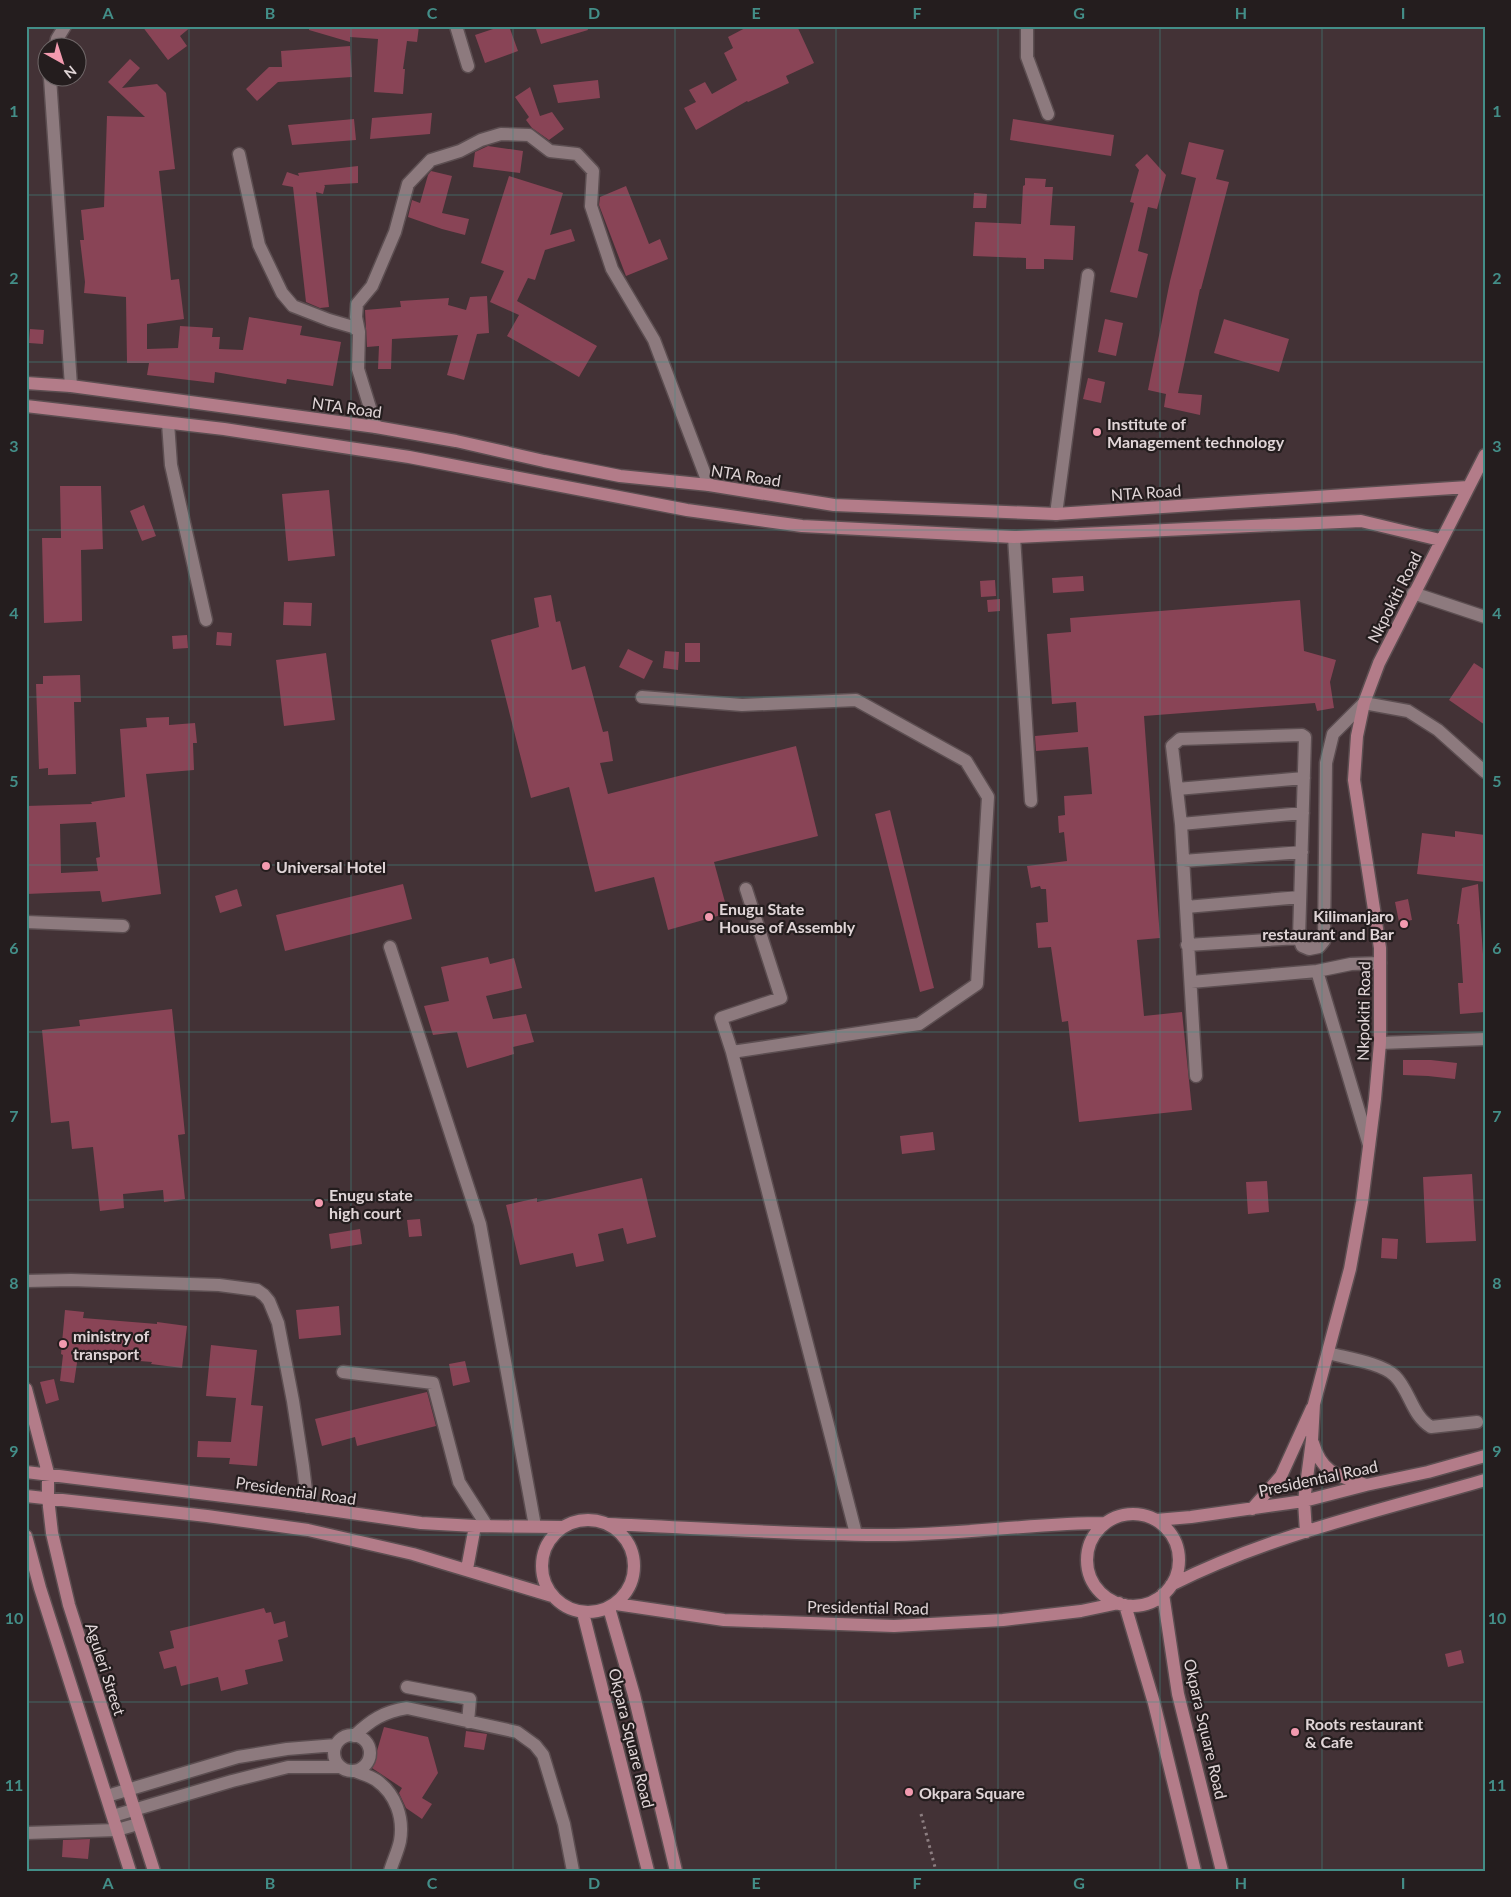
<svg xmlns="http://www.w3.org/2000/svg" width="1511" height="1897" viewBox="0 0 1511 1897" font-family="Lato,sans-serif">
	<rect width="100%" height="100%" fill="#433236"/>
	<!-- building -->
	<path fill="#894456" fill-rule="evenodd" d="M 142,26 L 192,26 L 180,36 L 187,46 L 168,60 Z
		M 309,26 L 419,26 L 417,42 L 407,41 L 403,69 L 405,69 L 403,94 L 374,92 L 378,39 L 350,37 L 350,42 L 309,30 Z
		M 502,26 L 509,26 L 518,51 L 485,63 L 475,35 Z
		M 535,26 L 587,26 L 588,30 L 541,44 Z
		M 749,26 L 797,26 L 814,63 L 786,76 L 789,83 L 748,102 L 747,101 L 696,130 L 684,108 L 696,102 L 689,90 L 705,82 L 712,94 L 737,80 L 724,53 L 733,48 L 728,37 Z
		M 350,46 L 352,77 L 278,82 L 257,101 L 246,89 L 269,67 L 282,67 L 281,51 Z
		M 130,59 L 140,68 L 122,88 L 157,84 L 166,93 L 175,169 L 159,171 L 171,280 L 179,279 L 184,319 L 147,324 L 147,349 L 178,348 L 180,326 L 213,328 L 212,337 L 220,337 L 219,349 L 243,350 L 249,317 L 302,326 L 300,335 L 341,342 L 333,386 L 287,379 L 286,384 L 215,372 L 214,383 L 147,375 L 149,363 L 127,363 L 126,297 L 84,293 L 85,282 L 80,240 L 84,240 L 81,210 L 104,207 L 107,116 L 145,117 L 108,82 Z
		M 598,80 L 600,98 L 558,103 L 553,85 Z
		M 530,87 L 540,116 L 552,112 L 564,129 L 549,140 L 532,128 L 526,120 L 529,117 L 515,97 Z
		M 432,113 L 430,134 L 370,139 L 372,118 Z
		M 354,119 L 356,140 L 292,145 L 288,125 Z
		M 1013,119 L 1114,135 L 1111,156 L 1010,140 Z
		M 1189,142 L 1224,150 L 1216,179 L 1229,182 L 1201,289 L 1200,289 L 1178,393 L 1202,395 L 1200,415 L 1164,407 L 1166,394 L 1148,390 L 1170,281 L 1196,178 L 1181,174 Z
		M 488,146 L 523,151 L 520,173 L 473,167 L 475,152 Z
		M 1147,154 L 1166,175 L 1157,209 L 1148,207 L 1138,251 L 1148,254 L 1137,298 L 1110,292 L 1134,203 L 1130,202 L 1139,170 L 1135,165 Z
		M 358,166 L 358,183 L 324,185 L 325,186 L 323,194 L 316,192 L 329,307 L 320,308 L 306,302 L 293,187 L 282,185 L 287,172 L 299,176 L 298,173 Z
		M 431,171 L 452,176 L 442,213 L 469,219 L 465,235 L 442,229 L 408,217 L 412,200 L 420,203 L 428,175 Z
		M 509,176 L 563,193 L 550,235 L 571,229 L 575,241 L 545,250 L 535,280 L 528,278 L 517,301 L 597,346 L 579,377 L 507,336 L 519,315 L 490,302 L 504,271 L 481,263 Z
		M 1025,178 L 1046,179 L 1045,187 L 1053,187 L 1050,225 L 1075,226 L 1073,260 L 1044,259 L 1044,269 L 1026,269 L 1026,258 L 973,256 L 975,222 L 1021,224 L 1023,186 L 1025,185 Z
		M 626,186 L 649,244 L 660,239 L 668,259 L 626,276 L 599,205 L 600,197 Z
		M 974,193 L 987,194 L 986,208 L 973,208 Z
		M 487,296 L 489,333 L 477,334 L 464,380 L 447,375 L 458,335 L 392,339 L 391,369 L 378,369 L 379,346 L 367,347 L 365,310 L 401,307 L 400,301 L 449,298 L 448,305 L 466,310 L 470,297 Z
		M 1105,319 L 1123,323 L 1116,356 L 1098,352 Z
		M 1224,319 L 1289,339 L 1279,372 L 1214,353 Z
		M 30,329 L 44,330 L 43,344 L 29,343 Z
		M 1088,378 L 1105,382 L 1101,403 L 1083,399 Z
		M 60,486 L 101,486 L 103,549 L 81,550 L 82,621 L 44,623 L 42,538 L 61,538 Z
		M 329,490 L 335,556 L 288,561 L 282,494 Z
		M 144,505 L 156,536 L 142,541 L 130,511 Z
		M 1083,576 L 1084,591 L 1053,593 L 1052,578 Z
		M 995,580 L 996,596 L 981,597 L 980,581 Z
		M 551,595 L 556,622 L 560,621 L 572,670 L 585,666 L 603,732 L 608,731 L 613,761 L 600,763 L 608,794 L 796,746 L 818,836 L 714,862 L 728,913 L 668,930 L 654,877 L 595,892 L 569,787 L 531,798 L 491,640 L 539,627 L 534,598 Z
		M 1000,599 L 1000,611 L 988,612 L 987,600 Z
		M 1300,600 L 1304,651 L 1336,660 L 1330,682 L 1334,708 L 1317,711 L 1315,703 L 1144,716 L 1160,938 L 1137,940 L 1144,1016 L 1182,1012 L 1192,1110 L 1079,1122 L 1068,1021 L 1062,1022 L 1051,947 L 1038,948 L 1036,923 L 1048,922 L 1046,889 L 1041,889 L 1040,886 L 1031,888 L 1027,866 L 1067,861 L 1064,832 L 1059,833 L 1058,816 L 1065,815 L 1064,796 L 1092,794 L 1088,747 L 1036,751 L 1035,736 L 1078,732 L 1076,702 L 1052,704 L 1047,634 L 1071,632 L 1070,618 Z
		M 284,602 L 312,603 L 311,626 L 283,625 Z
		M 217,632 L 232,633 L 231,646 L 216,645 Z
		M 187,635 L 188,648 L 173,649 L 172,636 Z
		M 685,643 L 700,643 L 700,662 L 685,662 Z
		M 628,649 L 653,661 L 644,679 L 619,667 Z
		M 665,651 L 679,652 L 678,670 L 663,668 Z
		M 326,653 L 335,720 L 284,726 L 276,660 Z
		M 1474,663 L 1485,670 L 1485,725 L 1449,700 Z
		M 80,675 L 81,702 L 74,702 L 76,774 L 48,775 L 48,768 L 39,769 L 36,684 L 43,684 L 43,676 Z
		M 169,717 L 169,725 L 195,723 L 197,743 L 193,743 L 194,770 L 146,774 L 161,894 L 102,902 L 100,891 L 26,894 L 26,806 L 92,804 L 91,802 L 125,797 L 120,729 L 147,727 L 146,718 ZM 96,822 L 100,857 L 96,858 L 98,871 L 61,873 L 60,824 Z
		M 890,810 L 934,988 L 920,992 L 875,814 Z
		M 1455,831 L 1485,835 L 1485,882 L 1417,874 L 1422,833 L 1455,837 Z
		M 403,884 L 412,919 L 285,951 L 276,915 Z
		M 1478,884 L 1485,982 L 1485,1012 L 1460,1014 L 1458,983 L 1463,983 L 1459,924 L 1457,924 L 1462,888 Z
		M 237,889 L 242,906 L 220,913 L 215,896 Z
		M 1408,899 L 1412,920 L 1399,922 L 1395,902 Z
		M 488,957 L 490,964 L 514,958 L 522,988 L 486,996 L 493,1019 L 526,1014 L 534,1042 L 513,1047 L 514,1054 L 467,1068 L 457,1032 L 433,1035 L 424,1006 L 449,1001 L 441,967 Z
		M 172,1009 L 185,1134 L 178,1135 L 185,1199 L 164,1202 L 163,1190 L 123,1194 L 124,1208 L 100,1211 L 93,1147 L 72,1149 L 69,1121 L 51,1123 L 42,1030 L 80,1026 L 79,1020 Z
		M 1403,1060 L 1431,1060 L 1457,1063 L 1455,1079 L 1428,1076 L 1403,1075 Z
		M 933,1132 L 935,1150 L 902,1154 L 900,1136 Z
		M 1472,1174 L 1476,1241 L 1426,1243 L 1423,1177 Z
		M 642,1178 L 656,1237 L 627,1244 L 623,1228 L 598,1234 L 604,1261 L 576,1267 L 573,1253 L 520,1265 L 506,1205 L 537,1198 L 537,1202 Z
		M 1267,1181 L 1269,1212 L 1248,1214 L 1246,1182 Z
		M 420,1219 L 422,1236 L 409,1237 L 407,1220 Z
		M 360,1229 L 362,1244 L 331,1249 L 329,1234 Z
		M 1382,1238 L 1398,1239 L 1397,1259 L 1381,1258 Z
		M 339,1306 L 341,1335 L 299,1339 L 296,1310 Z
		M 65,1310 L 84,1312 L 83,1318 L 157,1324 L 157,1322 L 187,1326 L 182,1368 L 151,1364 L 152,1362 L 78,1356 L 74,1383 L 60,1381 L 63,1355 L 61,1354 Z
		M 211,1345 L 257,1350 L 251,1405 L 263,1406 L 257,1466 L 229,1464 L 230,1458 L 197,1457 L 198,1441 L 231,1442 L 236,1398 L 206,1396 Z
		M 465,1361 L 470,1382 L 453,1386 L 449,1364 Z
		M 54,1379 L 59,1400 L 46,1404 L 40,1382 Z
		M 427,1392 L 436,1426 L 357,1446 L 355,1437 L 322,1446 L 315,1419 Z
		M 264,1608 L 266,1613 L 271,1612 L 274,1624 L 285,1621 L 288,1637 L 278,1640 L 283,1661 L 245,1670 L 248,1684 L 221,1691 L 218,1677 L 181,1686 L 176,1666 L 164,1669 L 159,1652 L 174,1648 L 170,1631 Z
		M 1461,1650 L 1464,1663 L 1448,1667 L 1445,1654 Z
		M 384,1727 L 428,1737 L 438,1773 L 422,1798 L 432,1804 L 422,1819 L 406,1808 L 399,1793 L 402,1788 L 372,1768 Z
		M 466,1731 L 487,1734 L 484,1750 L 464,1747 Z
		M 90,1839 L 88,1859 L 62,1857 L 63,1840 Z"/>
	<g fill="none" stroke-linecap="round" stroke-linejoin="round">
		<!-- minor casing -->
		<g stroke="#5c4e51" stroke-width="15">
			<path id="minor" d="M 456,26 L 468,66
				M 1027,26 L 1027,57 L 1048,114
				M 55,48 L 57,39 L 65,26
				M 50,78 L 71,386
				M 239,154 L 259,245 L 282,293 L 293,306 L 329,320 L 353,327 L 359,332 L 358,369 L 376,427
				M 359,332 L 356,317 L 357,304 L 372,286 L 395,232 L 408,184 L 431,160 L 460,151 L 481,140 L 501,134 L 529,135 L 550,151 L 577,154 L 593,171 L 591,206 L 612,269 L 654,340 L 709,485
				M 168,423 L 171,465 L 206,620
				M 1056,514 L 1088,275
				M 1014,537 L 1031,801
				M 1413,593 L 1485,617
				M 642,697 L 742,705 L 856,700 L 966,761 L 988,797 L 977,984 L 919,1024 L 732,1052
				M 1177,789 L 1304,778
				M 1181,824 L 1303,813
				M 1183,861 L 1302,852
				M 746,889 L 781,998 L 721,1018 L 732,1052 L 856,1534
				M 1186,907 L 1300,897
				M 26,922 L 123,926
				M 1187,945 L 1299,938
				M 390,947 L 480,1224 L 535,1526
				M 1317,971 L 1369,1145
				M 1191,982 L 1317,971 L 1351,964 L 1380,963
				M 1380,1043 L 1485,1039
				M 1196,1076 L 1181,824 L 1172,746 L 1180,739 L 1302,735 L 1305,737 L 1299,938 L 1302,946 L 1309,949 L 1319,947 L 1324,941 L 1326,763 L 1333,734 L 1364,703 L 1408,711 L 1438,730 L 1485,772
				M 26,1281 L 71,1280 L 219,1285 L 257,1290 L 264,1295 L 269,1301 L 278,1323 L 293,1401 L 303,1466 L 308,1507
				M 1328,1353 C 1346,1358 1382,1363 1395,1376 C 1410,1391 1412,1416 1431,1427 L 1477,1422
				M 343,1372 L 433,1383 L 459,1482 L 487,1526
				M 407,1687 L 470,1699 L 468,1722
				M334 1753a18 18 0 1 1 36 0a18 18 0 1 1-36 0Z
				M 354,1736 C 371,1720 383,1712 407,1708 L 517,1732 L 535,1745 L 543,1755 L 564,1824 L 573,1871
				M 355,1771 C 362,1774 370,1776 376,1780 C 396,1794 404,1818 400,1841 C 398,1851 393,1861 390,1871
				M 107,1796 L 238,1757 L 287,1749 L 336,1745
				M 113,1816 L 232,1781 L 288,1767 L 340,1767
				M 26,1833 L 117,1830 L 138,1824"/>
		</g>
		<!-- major casing -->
		<g stroke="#5c4e51" stroke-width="15">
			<path id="major" d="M 26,383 L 71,386 L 376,427 L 456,441 L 544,461 L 620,476 L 709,485 L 834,505 L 1056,514 L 1468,487
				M 26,406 L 224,429 L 409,457 L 687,510 L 802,526 L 1014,537 L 1361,521 L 1440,540
				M 26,1389 L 48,1473 L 48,1498 L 52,1533 L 69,1605 L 154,1871
				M 1313,1443 C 1322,1474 1339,1476 1366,1485
				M 26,1472 L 281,1503 L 421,1523 L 475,1526 L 563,1527
				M 26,1496 L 207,1516 L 308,1530 L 413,1554 L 552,1596
				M 1252,1509 L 1281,1476 L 1312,1408
				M1087 1560a46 46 0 1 1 92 0a46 46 0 1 1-92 0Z
				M542 1566a46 46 0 1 1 92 0a46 46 0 1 1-92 0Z
				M 1156,1520 L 1191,1517 L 1304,1501 L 1366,1485 L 1428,1472 L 1485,1456
				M 608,1524 C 698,1528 788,1534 878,1535 C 954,1536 1029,1523 1105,1523
				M 1306,1532 L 1304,1501 L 1312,1440 L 1314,1404 L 1350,1269 L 1362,1202 L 1375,1099 L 1380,1043 L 1380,948 L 1354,780 L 1357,736 L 1364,703 L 1379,663 L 1485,455
				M 26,1536 L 40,1588 L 130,1871
				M 467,1569 L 475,1526
				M 1171,1585 C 1270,1535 1379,1511 1485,1480
				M 1163,1594 L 1178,1694 L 1222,1871
				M 616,1604 L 724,1620 L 894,1626 L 1003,1620 L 1081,1611 L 1119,1603
				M 1125,1605 L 1154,1703 L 1195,1871
				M 609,1608 L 634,1695 L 676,1871
				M 583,1613 L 648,1871"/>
		</g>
		<!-- path -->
		<path stroke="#8c7e81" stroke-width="3" stroke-dasharray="2.5 4" stroke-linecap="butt" d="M 921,1814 L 936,1871"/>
		<!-- minor -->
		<use href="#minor" stroke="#8d7a7e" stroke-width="12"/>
		<!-- major -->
		<use href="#major" stroke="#b37c89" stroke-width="12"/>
	</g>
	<!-- grid -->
	<path fill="none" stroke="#438e88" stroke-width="1" stroke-opacity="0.55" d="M 189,26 L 189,1871M 351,26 L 351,1871M 513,26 L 513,1871M 675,26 L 675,1871M 836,26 L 836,1871M 998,26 L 998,1871M 1160,26 L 1160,1871M 1322,26 L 1322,1871M 26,195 L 1485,195M 26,362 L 1485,362M 26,530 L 1485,530M 26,697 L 1485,697M 26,865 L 1485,865M 26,1032 L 1485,1032M 26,1200 L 1485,1200M 26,1367 L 1485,1367M 26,1535 L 1485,1535M 26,1702 L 1485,1702"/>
	<!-- markers -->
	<g fill="#f29aaf" stroke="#241d1e" stroke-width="2">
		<circle cx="1097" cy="432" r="5"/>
		<circle cx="266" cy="866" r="5"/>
		<circle cx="709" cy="917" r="5"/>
		<circle cx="1404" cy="924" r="5"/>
		<circle cx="319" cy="1203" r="5"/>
		<circle cx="63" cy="1344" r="5"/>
		<circle cx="1295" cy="1732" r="5"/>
		<circle cx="909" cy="1792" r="5"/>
	</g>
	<g text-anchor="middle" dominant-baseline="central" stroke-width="4.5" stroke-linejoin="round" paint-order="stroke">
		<!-- street labels -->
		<g font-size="16" fill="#e0d5d7" stroke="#241d1e">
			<text transform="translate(347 407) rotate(8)">NTA Road</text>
			<text transform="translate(746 475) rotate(9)">NTA Road</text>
			<text transform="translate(1146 492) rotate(-4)">NTA Road</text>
			<text transform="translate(1394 597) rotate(-63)">Nkpokiti Road</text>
			<text transform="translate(1363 1011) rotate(-89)">Nkpokiti Road</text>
			<text transform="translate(1318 1478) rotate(-12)">Presidential Road</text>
			<text transform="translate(296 1490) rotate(8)">Presidential Road</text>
			<text transform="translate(868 1607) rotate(1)">Presidential Road</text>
			<text transform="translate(106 1669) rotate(72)">Aguleri Street</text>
			<text transform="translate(1206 1729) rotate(77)">Okpara Square Road</text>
			<text transform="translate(632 1738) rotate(76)">Okpara Square Road</text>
		</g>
		<!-- poi labels -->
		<g font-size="16" font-weight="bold" fill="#e0d5d7" stroke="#241d1e" text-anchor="start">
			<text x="1107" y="423">Institute of<tspan x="1107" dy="18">Management technology</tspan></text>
			<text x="276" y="866">Universal Hotel</text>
			<text x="719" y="908">Enugu State<tspan x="719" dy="18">House of Assembly</tspan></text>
			<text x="1394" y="915" text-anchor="end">Kilimanjaro<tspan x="1394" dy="18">restaurant and Bar</tspan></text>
			<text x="329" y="1194">Enugu state<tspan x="329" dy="18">high court</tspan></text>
			<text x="73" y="1335">ministry of<tspan x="73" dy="18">transport</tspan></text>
			<text x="1305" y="1723">Roots restaurant<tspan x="1305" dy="18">&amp; Cafe</tspan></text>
			<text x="919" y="1792">Okpara Square</text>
		</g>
	</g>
	<!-- border -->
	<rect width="1511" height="1897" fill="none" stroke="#241d1e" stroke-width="55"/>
	<!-- north arrow -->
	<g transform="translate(62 62) rotate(141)"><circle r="24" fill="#241d1e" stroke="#6f6768"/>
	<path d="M0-4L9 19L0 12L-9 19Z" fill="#f29aaf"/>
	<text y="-8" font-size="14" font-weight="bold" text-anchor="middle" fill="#e0d5d7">N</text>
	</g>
	<rect x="28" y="28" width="1456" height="1842" fill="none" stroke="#438e88" stroke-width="2"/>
	<g font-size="16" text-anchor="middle" font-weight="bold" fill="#438e88">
		<text x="108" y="19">A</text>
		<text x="270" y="19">B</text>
		<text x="432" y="19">C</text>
		<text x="594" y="19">D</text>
		<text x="756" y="19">E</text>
		<text x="917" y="19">F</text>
		<text x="1079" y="19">G</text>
		<text x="1241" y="19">H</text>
		<text x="1403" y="19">I</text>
		<text x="14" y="117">1</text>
		<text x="1497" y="117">1</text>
		<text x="14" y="284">2</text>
		<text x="1497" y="284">2</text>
		<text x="14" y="452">3</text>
		<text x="1497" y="452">3</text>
		<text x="14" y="619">4</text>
		<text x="1497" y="619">4</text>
		<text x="14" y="787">5</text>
		<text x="1497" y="787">5</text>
		<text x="14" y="954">6</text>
		<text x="1497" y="954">6</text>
		<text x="14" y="1122">7</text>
		<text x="1497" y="1122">7</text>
		<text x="14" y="1289">8</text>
		<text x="1497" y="1289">8</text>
		<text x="14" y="1457">9</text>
		<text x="1497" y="1457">9</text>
		<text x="14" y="1624">10</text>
		<text x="1497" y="1624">10</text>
		<text x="14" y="1791">11</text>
		<text x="1497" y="1791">11</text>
		<text x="108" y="1889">A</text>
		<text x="270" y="1889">B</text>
		<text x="432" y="1889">C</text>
		<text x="594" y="1889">D</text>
		<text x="756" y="1889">E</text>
		<text x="917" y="1889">F</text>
		<text x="1079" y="1889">G</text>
		<text x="1241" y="1889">H</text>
		<text x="1403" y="1889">I</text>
	</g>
</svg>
